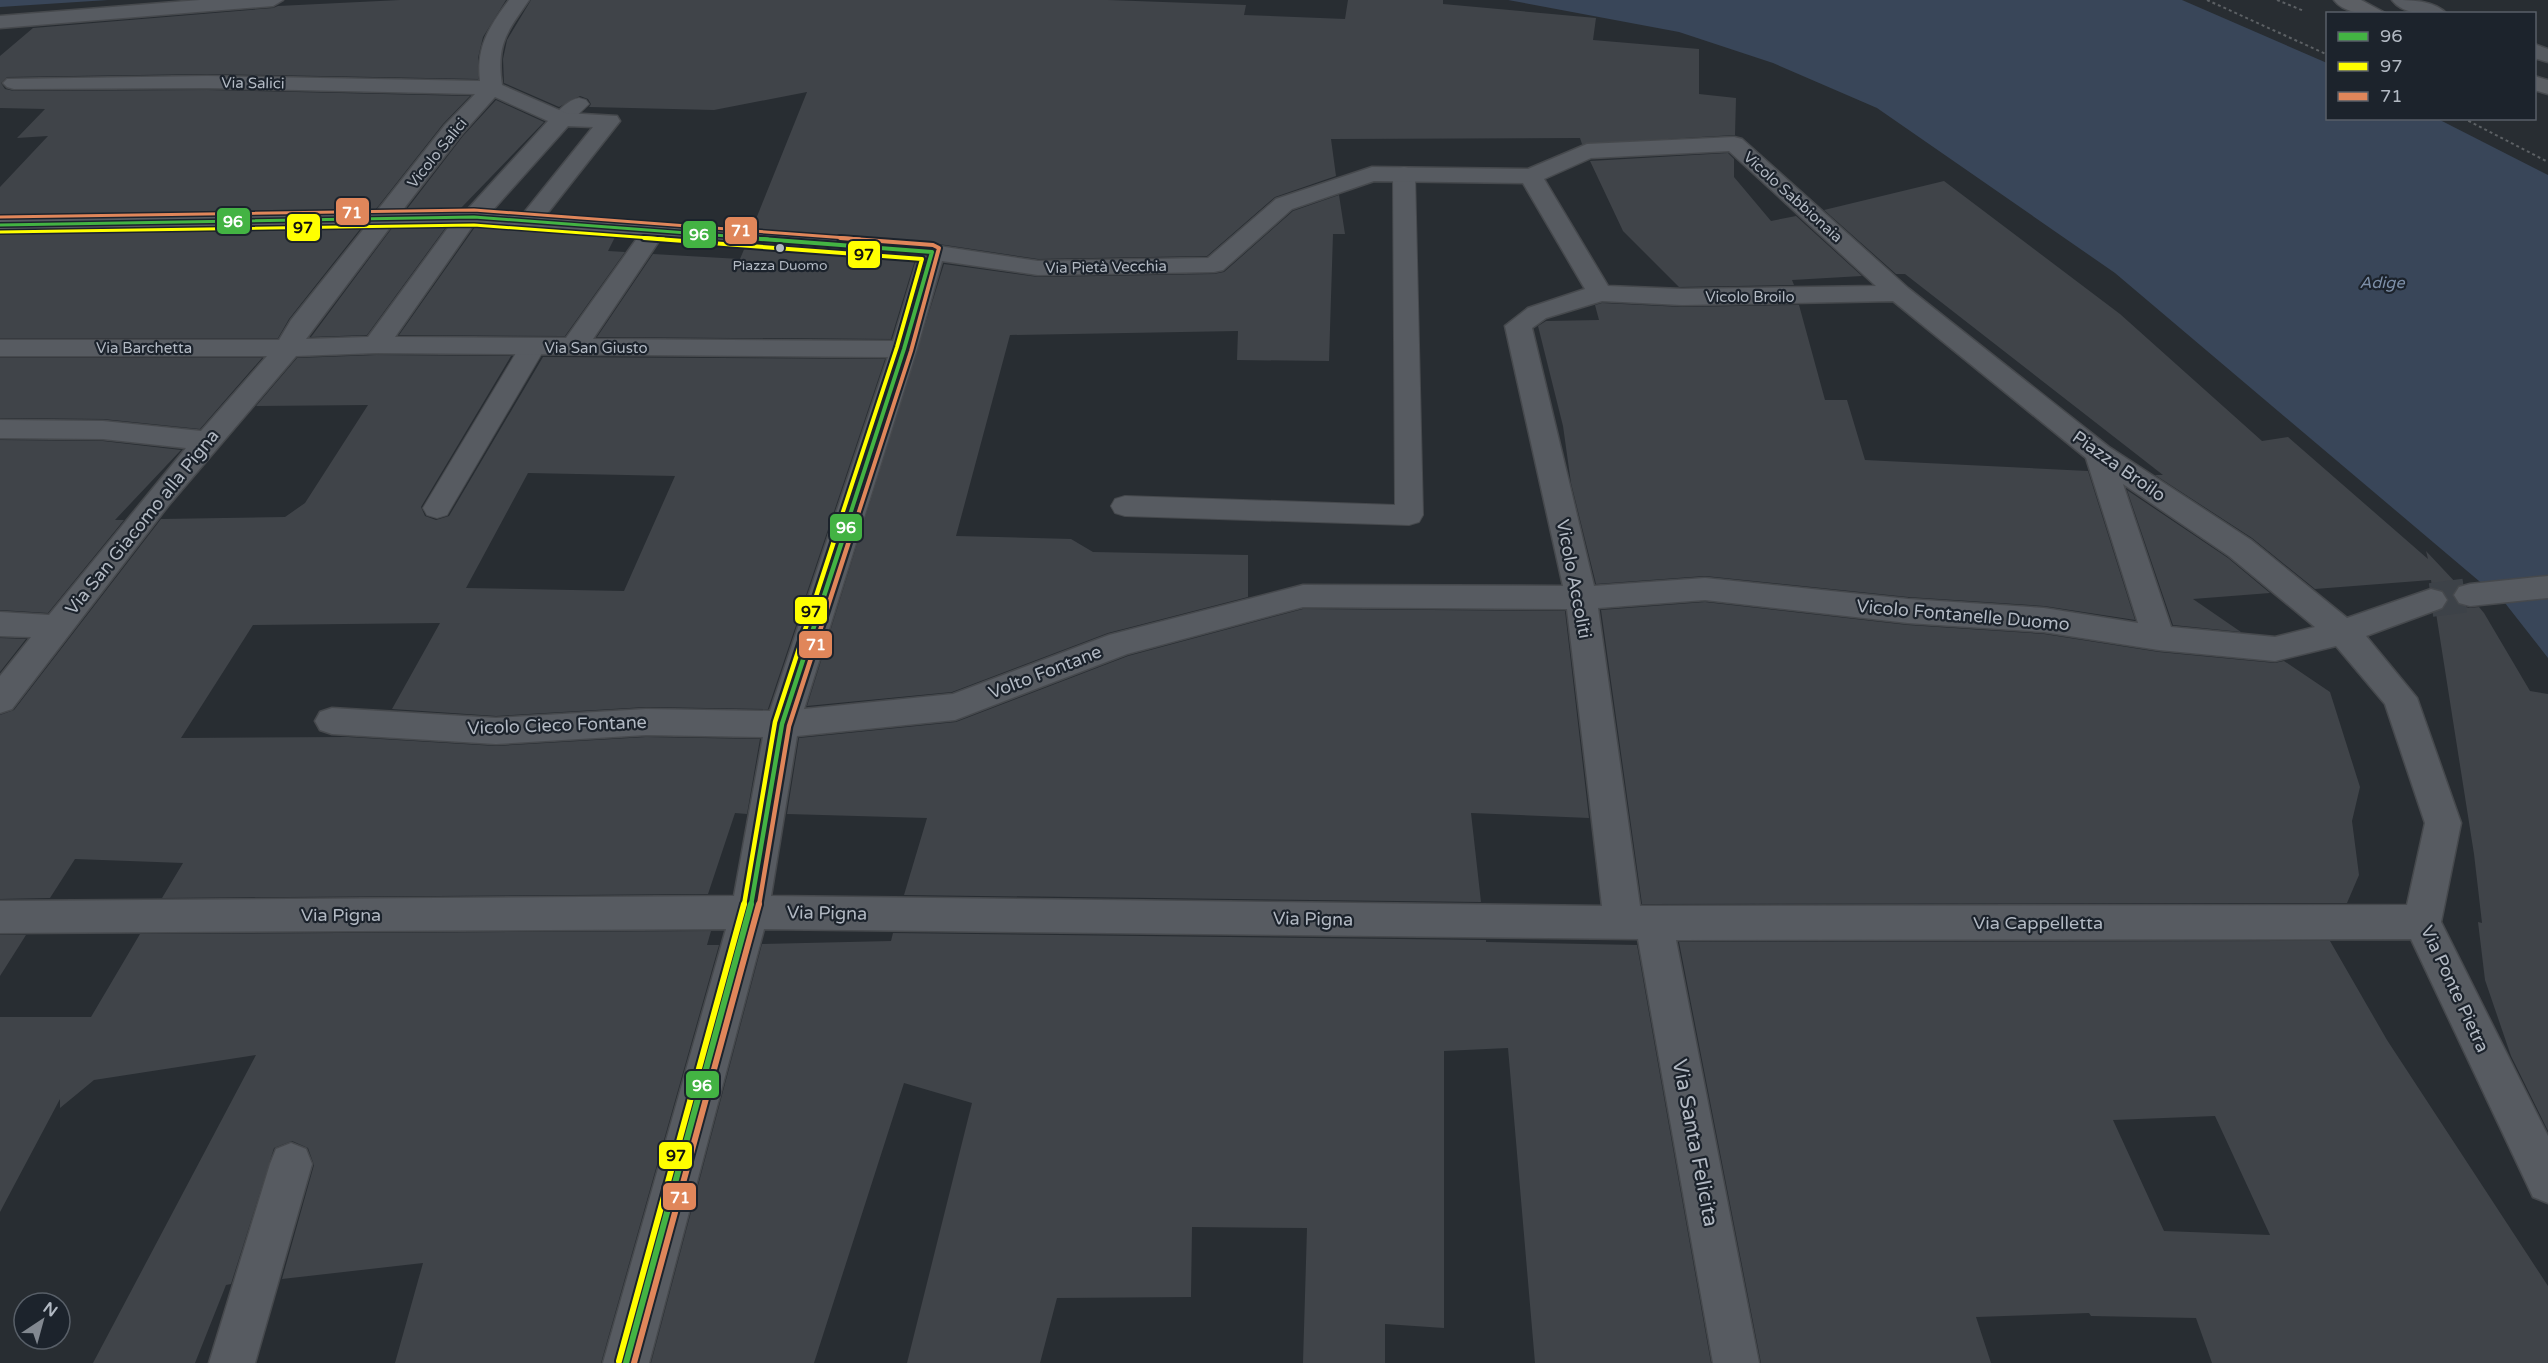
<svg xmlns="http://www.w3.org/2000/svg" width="2548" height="1363" viewBox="0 0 2548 1363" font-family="'Varela Round',sans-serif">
	<rect width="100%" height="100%" fill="#282d32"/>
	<!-- water -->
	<path fill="#394659" d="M 0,0 L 108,0 L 0,7 Z
		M 1508,0 L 2182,0 L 2327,63 L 2328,118 L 2438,119 L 2548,175 L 2548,658 L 2505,603 L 2115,273 L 1877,108 L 1773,63 L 1679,32 Z"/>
	<!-- building -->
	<path fill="#404449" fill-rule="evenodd" d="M 400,0 L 506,0 L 483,37 L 478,58 L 478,79 L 207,74 L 7,77 L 1,83 L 5,89 L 14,91 L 207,90 L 470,96 L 443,124 L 376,209 L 0,216 L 0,187 L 48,136 L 17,138 L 45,109 L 0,108 L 0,56 L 33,28 L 273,8 L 278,6 Z
		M 531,0 L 1108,0 L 1246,5 L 1244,15 L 1345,19 L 1348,0 L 1443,0 L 1443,4 L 1596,18 L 1593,40 L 1699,49 L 1699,94 L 1736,98 L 1735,135 L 1582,144 L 1580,138 L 1331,139 L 1336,176 L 1275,197 L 1207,256 L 1038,259 L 932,243 L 752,229 L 807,92 L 714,110 L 589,107 L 591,104 L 588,99 L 580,96 L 559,107 L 504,83 L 503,59 L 507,40 Z
		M 496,100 L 544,122 L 461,208 L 407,209 L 463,136 Z
		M 1728,153 L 1734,159 L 1734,177 L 1771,221 L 1796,216 L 1862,276 L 1792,280 L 1794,285 L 1679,287 L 1623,231 L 1590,161 Z
		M 1944,181 L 2120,314 L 2262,441 L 2288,437 L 2428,559 L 2426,551 L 2458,585 L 2452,594 L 2457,604 L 2469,608 L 2479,607 L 2484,613 L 2530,691 L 2548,694 L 2548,1131 L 2511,1056 L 2485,980 L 2478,922 L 2482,923 L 2474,854 L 2436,613 L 2444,609 L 2449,601 L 2444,591 L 2432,587 L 2431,580 L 2315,589 L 2252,538 L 2155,475 L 2163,475 L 1905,274 L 1896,274 L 1824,210 Z
		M 1339,195 L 1345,234 L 1333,234 L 1329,361 L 1237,360 L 1238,331 L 1010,335 L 956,536 L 1071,539 L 1093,552 L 1248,555 L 1248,597 L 1108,633 L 952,692 L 807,706 L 944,264 L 1038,277 L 1214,274 L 1224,272 L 1293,211 Z
		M 446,227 L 367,335 L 311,337 L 392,228 Z
		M 475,227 L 615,237 L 608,251 L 625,252 L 565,336 L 399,335 Z
		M 361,228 L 289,319 L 278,338 L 0,338 L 0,234 Z
		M 745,247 L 915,260 L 891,339 L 597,337 L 653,254 L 740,259 Z
		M 1602,303 L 1682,307 L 1799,305 L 1825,400 L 1847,400 L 1865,460 L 2088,471 L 2135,620 L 2044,606 L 1908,597 L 1705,576 L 1596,584 L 1571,483 L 1563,426 L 1538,326 L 1546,321 L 1599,320 L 1595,305 Z
		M 376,355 L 511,356 L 421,507 L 425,516 L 436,520 L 449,516 L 543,357 L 885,359 L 768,709 L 646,707 L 496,716 L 392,709 L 440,623 L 253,625 L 181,738 L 348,737 L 496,746 L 646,737 L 760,739 L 747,814 L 735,813 L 708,894 L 162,898 L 183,863 L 75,859 L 50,898 L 0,899 L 0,715 L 14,710 L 161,519 L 285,517 L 305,503 L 368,405 L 256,406 L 297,358 ZM 528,473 L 675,476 L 624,591 L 466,588 Z
		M 0,358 L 262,358 L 200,429 L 103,419 L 0,418 Z
		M 0,440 L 103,441 L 181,450 L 115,520 L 124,520 L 48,613 L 0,610 Z
		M 2127,490 L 2228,558 L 2270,593 L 2193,599 L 2241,632 L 2173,625 Z
		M 1705,602 L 1908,625 L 2044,634 L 2159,652 L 2275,663 L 2284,661 L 2330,692 L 2360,787 L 2352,821 L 2359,875 L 2347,903 L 1642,904 L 1601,610 Z
		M 1303,609 L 1565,611 L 1589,818 L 1471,813 L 1481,902 L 904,895 L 927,818 L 787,814 L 799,738 L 956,722 L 1128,656 Z
		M 0,638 L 26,639 L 0,672 Z
		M 711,931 L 707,945 L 719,945 L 601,1363 L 395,1363 L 423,1263 L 282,1279 L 314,1165 L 308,1148 L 292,1141 L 274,1148 L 231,1284 L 226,1285 L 195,1363 L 93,1363 L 256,1055 L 94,1080 L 60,1108 L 60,1099 L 0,1212 L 0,1017 L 91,1017 L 140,934 Z
		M 893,933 L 1486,940 L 1486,942 L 1637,945 L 1711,1363 L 1535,1363 L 1508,1048 L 1444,1051 L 1444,1328 L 1385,1324 L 1385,1363 L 1303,1363 L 1307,1228 L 1192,1227 L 1191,1297 L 1057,1298 L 1040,1363 L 907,1363 L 972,1103 L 904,1083 L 814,1363 L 651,1363 L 762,944 L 891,941 Z
		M 0,935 L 26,935 L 0,976 Z
		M 2330,941 L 2387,1040 L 2548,1286 L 2548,1363 L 2212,1363 L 2196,1318 L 2091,1316 L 2089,1313 L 1976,1317 L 1991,1363 L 1761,1363 L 1679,942 ZM 2215,1116 L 2270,1235 L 2164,1231 L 2113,1120 Z"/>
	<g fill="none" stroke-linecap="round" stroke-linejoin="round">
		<!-- street-tunnel -->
		<path stroke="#3d4248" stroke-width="34" stroke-dasharray="34 16" stroke-linecap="butt" d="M 2431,600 L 2470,595"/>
		<!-- lane casing -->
		<g stroke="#46494d" stroke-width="2">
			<path id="lane" d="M 579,98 L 586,100 L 589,104 L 569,123 L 555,123 L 552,119 C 558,110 568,100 579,98 Z
				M 1404,167 L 1412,169 L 1415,174 L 1423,515 L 1419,522 L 1409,525 L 1125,516 L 1115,513 L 1111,506 L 1115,499 L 1125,496 L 1395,505 L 1393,174 L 1396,169 Z
				M 532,340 L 541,343 L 545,348 L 451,508 L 447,515 L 437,518 L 427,515 L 423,508 L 519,348 L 523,343 Z"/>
		</g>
		<!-- street casing -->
		<g stroke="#46494d" stroke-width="3">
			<path id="street" d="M 200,0 L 283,0 L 273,6 L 0,28 L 0,16 Z
				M 509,0 L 529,0 C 507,32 496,44 502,85 L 566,113 L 617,116 L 620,121 L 546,215 L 932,245 L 1038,261 L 1208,258 L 1276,199 L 1372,167 L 1528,169 L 1587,144 L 1734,137 L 1742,139 L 1908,288 L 2109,447 L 2251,540 L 2347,618 L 2431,589 L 2442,592 L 2447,600 L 2442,608 L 2366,636 L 2417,698 L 2461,823 L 2441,922 L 2548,1136 L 2548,1203 L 2533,1197 L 2411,939 L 1676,940 L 1759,1363 L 1713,1363 L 1638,939 L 764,929 L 649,1363 L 603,1363 L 726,929 L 0,933 L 0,901 L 734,896 L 763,737 L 646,735 L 496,744 L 332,734 L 320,730 L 315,721 L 320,712 L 332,708 L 496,718 L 646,709 L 770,711 L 888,357 L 376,353 L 296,356 L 168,506 L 12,709 L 0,713 L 0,676 L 31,637 L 0,636 L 0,612 L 49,615 L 186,448 L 103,439 L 0,438 L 0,420 L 103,421 L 201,431 L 267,356 L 0,356 L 0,340 L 279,340 L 291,320 L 366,226 L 0,232 L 0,218 L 377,211 L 445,125 L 475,94 L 207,88 L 14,89 L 7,87 L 3,83 L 7,79 L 207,76 L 480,81 C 476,47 489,27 509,0 ZM 495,97 L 548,121 L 467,210 L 402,211 L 461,135 ZM 568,126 L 593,127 L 523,214 L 492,211 ZM 1729,151 L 1876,286 L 1682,289 L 1608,286 L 1544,179 L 1591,158 ZM 1374,181 L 1523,183 L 1585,289 L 1528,308 L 1505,326 L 1563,586 L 1303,585 L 1109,635 L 953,694 L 804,709 L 917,349 L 942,261 L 1038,275 L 1214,272 L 1223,270 L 1292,209 ZM 474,224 L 638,237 L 566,338 L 395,337 ZM 450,225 L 368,337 L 306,339 L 391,226 ZM 661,238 L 918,258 L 893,341 L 593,339 ZM 1602,301 L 1682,305 L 1893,301 L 2086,458 L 2138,623 L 2044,608 L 1908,599 L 1705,578 L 1594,586 L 1532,328 L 1546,318 ZM 2123,484 L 2229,556 L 2315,627 L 2275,637 L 2171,627 ZM 1705,600 L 1908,623 L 2044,632 L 2159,650 L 2275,661 L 2336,646 L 2385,704 L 2425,823 L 2407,905 L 1640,906 L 1598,608 ZM 1303,607 L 1567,609 L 1602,906 L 771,896 L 797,736 L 955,720 L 1127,654 Z
				M 2392,0 C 2410,0 2434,0 2447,14 C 2429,14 2404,16 2392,0 Z
				M 2534,44 L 2548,49 L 2548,62 L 2534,58 Z
				M 2548,576 L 2548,598 L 2470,606 L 2459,603 L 2454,595 L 2459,587 L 2470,584 Z
				M 291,1143 L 306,1149 L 312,1164 L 255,1363 L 209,1363 L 270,1164 L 276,1149 Z"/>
		</g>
		<!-- secondary casing -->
		<g stroke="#46494d" stroke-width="3">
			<path id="secondary" d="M 2334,0 L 2361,0 L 2387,14 C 2370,14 2345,15 2334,0 Z
				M 2534,76 L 2548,80 L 2548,94 L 2534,90 Z"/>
		</g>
		<!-- path -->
		<path stroke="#5c6064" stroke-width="2" stroke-dasharray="3 3" stroke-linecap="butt" d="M 2207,0 L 2328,55
			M 2277,0 L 2304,11
			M 2463,118 L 2548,162"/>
		<!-- lane -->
		<use href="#lane" fill="#575b61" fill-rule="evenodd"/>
		<!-- street -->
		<use href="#street" fill="#575b61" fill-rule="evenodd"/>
		<!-- secondary -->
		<use href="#secondary" fill="#5c5f64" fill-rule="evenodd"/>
		<!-- bus-1-far3 casing -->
		<g stroke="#1c232c" stroke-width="6">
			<path id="bus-1-far3" d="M 0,225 L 474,217 L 768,239"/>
		</g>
		<!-- bus-1-far2 casing -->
		<g stroke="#1c232c" stroke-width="8">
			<path id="bus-1-far2" d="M 748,238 L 932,252
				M 843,536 L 904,349 L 932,252"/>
		</g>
		<!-- bus-1-far1 casing -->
		<g stroke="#1c232c" stroke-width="9">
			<path id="bus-1-far1" d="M 751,905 L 782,724 L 844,535"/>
		</g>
		<!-- bus-1 casing -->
		<g stroke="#1c232c" stroke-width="10">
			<path id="bus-1" d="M 626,1363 L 751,904"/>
		</g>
		<!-- bus-2-far3 casing -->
		<g stroke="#1c232c" stroke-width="6">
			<path id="bus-2-far3" d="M 0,232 L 474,225 L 664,239"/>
		</g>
		<!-- bus-2-far2 casing -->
		<g stroke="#1c232c" stroke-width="8">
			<path id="bus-2-far2" d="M 644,238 L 922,259 L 897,347 L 835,536"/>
		</g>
		<!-- bus-2-far1 casing -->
		<g stroke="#1c232c" stroke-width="9">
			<path id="bus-2-far1" d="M 744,905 L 775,722 L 836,535"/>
		</g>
		<!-- bus-2 casing -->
		<g stroke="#1c232c" stroke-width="10">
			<path id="bus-2" d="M 619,1361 L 744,904"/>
		</g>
		<!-- bus-3-far3 casing -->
		<g stroke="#1c232c" stroke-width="6">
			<path id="bus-3-far3" d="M 0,217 L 474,210 L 860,239"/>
		</g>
		<!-- bus-3-far2 casing -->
		<g stroke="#1c232c" stroke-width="8">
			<path id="bus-3-far2" d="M 840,238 L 933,245 L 939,248 L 911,351 L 851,536"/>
		</g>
		<!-- bus-3-far1 casing -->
		<g stroke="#1c232c" stroke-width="9">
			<path id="bus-3-far1" d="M 759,905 L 789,726 L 851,535"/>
		</g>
		<!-- bus-3 casing -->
		<g stroke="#1c232c" stroke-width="10">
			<path id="bus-3" d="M 634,1363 L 759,904"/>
		</g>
		<!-- bus-1-far3 -->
		<use href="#bus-1-far3" stroke="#43b343" stroke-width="3"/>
		<!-- bus-1-far2 -->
		<use href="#bus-1-far2" stroke="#43b343" stroke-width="4"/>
		<!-- bus-1-far1 -->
		<use href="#bus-1-far1" stroke="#43b343" stroke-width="4.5"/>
		<!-- bus-1 -->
		<use href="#bus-1" stroke="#43b343" stroke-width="6"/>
		<!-- bus-2-far3 -->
		<use href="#bus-2-far3" stroke="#ff0" stroke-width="3"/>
		<!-- bus-2-far2 -->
		<use href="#bus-2-far2" stroke="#ff0" stroke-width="4"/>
		<!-- bus-2-far1 -->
		<use href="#bus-2-far1" stroke="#ff0" stroke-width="4.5"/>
		<!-- bus-2 -->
		<use href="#bus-2" stroke="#ff0" stroke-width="6"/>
		<!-- bus-3-far3 -->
		<use href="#bus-3-far3" stroke="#e0865a" stroke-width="3"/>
		<!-- bus-3-far2 -->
		<use href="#bus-3-far2" stroke="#e0865a" stroke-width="4"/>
		<!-- bus-3-far1 -->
		<use href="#bus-3-far1" stroke="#e0865a" stroke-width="4.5"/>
		<!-- bus-3 -->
		<use href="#bus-3" stroke="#e0865a" stroke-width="6"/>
	</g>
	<!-- markers -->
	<circle fill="#b2b9c3" stroke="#1c232c" stroke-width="2" cx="780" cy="248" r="5"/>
	<g text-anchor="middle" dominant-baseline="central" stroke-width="4.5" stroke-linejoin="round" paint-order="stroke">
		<!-- far-bus labels -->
		<g font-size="14" fill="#b2b9c3" stroke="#1c232c">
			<text x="780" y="265">Piazza Duomo</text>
		</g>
		<!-- far-street labels -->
		<g font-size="15" fill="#b2b9c3" stroke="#1c232c">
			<text transform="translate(253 83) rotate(1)">Via Salici</text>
			<text transform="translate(437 153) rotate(-51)">Vicolo Salici</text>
			<text transform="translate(1793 197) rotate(42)">Vicolo Sabbionaia</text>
			<text transform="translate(1106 267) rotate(-1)">Via Pietà Vecchia</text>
			<text x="1750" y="297">Vicolo Broilo</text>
			<text x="144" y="348">Via Barchetta</text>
			<text x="596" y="348">Via San Giusto</text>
		</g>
		<!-- far-water labels -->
		<g font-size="16" font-style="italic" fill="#7d8fa8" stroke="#1c232c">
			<text x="2382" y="283">Adige</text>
		</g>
		<!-- street labels -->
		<g font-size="18" fill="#b2b9c3" stroke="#1c232c">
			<text transform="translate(2119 466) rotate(35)">Piazza Broilo</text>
			<text transform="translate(142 522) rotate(-51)">Via San Giacomo alla Pigna</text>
			<text transform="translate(1574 579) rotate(79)">Vicolo Accoliti</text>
			<text transform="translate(1963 615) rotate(5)">Vicolo Fontanelle Duomo</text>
			<text transform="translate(1045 672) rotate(-21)">Volto Fontane</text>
			<text transform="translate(557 725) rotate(-2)">Vicolo Cieco Fontane</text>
			<text transform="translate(827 913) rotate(1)">Via Pigna</text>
			<text x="341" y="915">Via Pigna</text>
			<text transform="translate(1313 919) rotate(1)">Via Pigna</text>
			<text x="2038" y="923">Via Cappelletta</text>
			<text transform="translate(2455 989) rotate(65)">Via Ponte Pietra</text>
		</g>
		<!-- near-street labels -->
		<g font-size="21" fill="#b2b9c3" stroke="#1c232c">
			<text transform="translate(1695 1143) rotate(79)">Via Santa Felicita</text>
		</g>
	</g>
	<g stroke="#1c232c" stroke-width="2">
		<rect x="335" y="197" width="35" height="29" rx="6" fill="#e0865a"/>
		<rect x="216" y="207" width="35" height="28" rx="6" fill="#43b343"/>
		<rect x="286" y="213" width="35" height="29" rx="6" fill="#ff0"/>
		<rect x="724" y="216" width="34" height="29" rx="6" fill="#e0865a"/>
		<rect x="682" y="220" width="35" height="29" rx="6" fill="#43b343"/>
		<rect x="847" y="240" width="34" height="29" rx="6" fill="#ff0"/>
		<rect x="829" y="513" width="34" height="29" rx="6" fill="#43b343"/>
		<rect x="794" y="596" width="34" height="29" rx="6" fill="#ff0"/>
		<rect x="798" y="630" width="35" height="29" rx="6" fill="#e0865a"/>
		<rect x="685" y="1070" width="35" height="29" rx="6" fill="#43b343"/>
		<rect x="658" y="1141" width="35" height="29" rx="6" fill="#ff0"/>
		<rect x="662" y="1182" width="35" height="29" rx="6" fill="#e0865a"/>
	</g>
	<g font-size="16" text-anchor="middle" font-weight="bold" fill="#fff">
		<text x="352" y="218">71</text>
		<text x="233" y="227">96</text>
		<text x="741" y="236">71</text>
		<text x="699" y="240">96</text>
		<text x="846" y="533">96</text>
		<text x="816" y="650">71</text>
		<text x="702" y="1091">96</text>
		<text x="680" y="1203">71</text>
	</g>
	<g font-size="16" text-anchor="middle" font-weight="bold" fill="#111">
		<text x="303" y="233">97</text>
		<text x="864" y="260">97</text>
		<text x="811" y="617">97</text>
		<text x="676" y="1161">97</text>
	</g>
	<!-- legend -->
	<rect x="2326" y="12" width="210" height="108" fill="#1c232c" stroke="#585f68" stroke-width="1.5"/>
	<rect x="2338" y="32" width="30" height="9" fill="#43b343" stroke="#585f68" stroke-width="1.5"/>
	<text x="2380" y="42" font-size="18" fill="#b2b9c3">96</text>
	<rect x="2338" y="62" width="30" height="9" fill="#ffff00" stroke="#585f68" stroke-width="1.5"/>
	<text x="2380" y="72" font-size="18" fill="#b2b9c3">97</text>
	<rect x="2338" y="92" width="30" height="9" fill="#e0865a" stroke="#585f68" stroke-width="1.5"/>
	<text x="2380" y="102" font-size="18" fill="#b2b9c3">71</text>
	<!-- north arrow -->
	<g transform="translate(42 1321) rotate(36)"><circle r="28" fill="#1c232c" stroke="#585f68" stroke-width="1.5"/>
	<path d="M0-4.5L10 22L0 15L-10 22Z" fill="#828890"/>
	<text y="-9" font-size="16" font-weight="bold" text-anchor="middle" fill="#b2b9c3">N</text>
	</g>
</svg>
